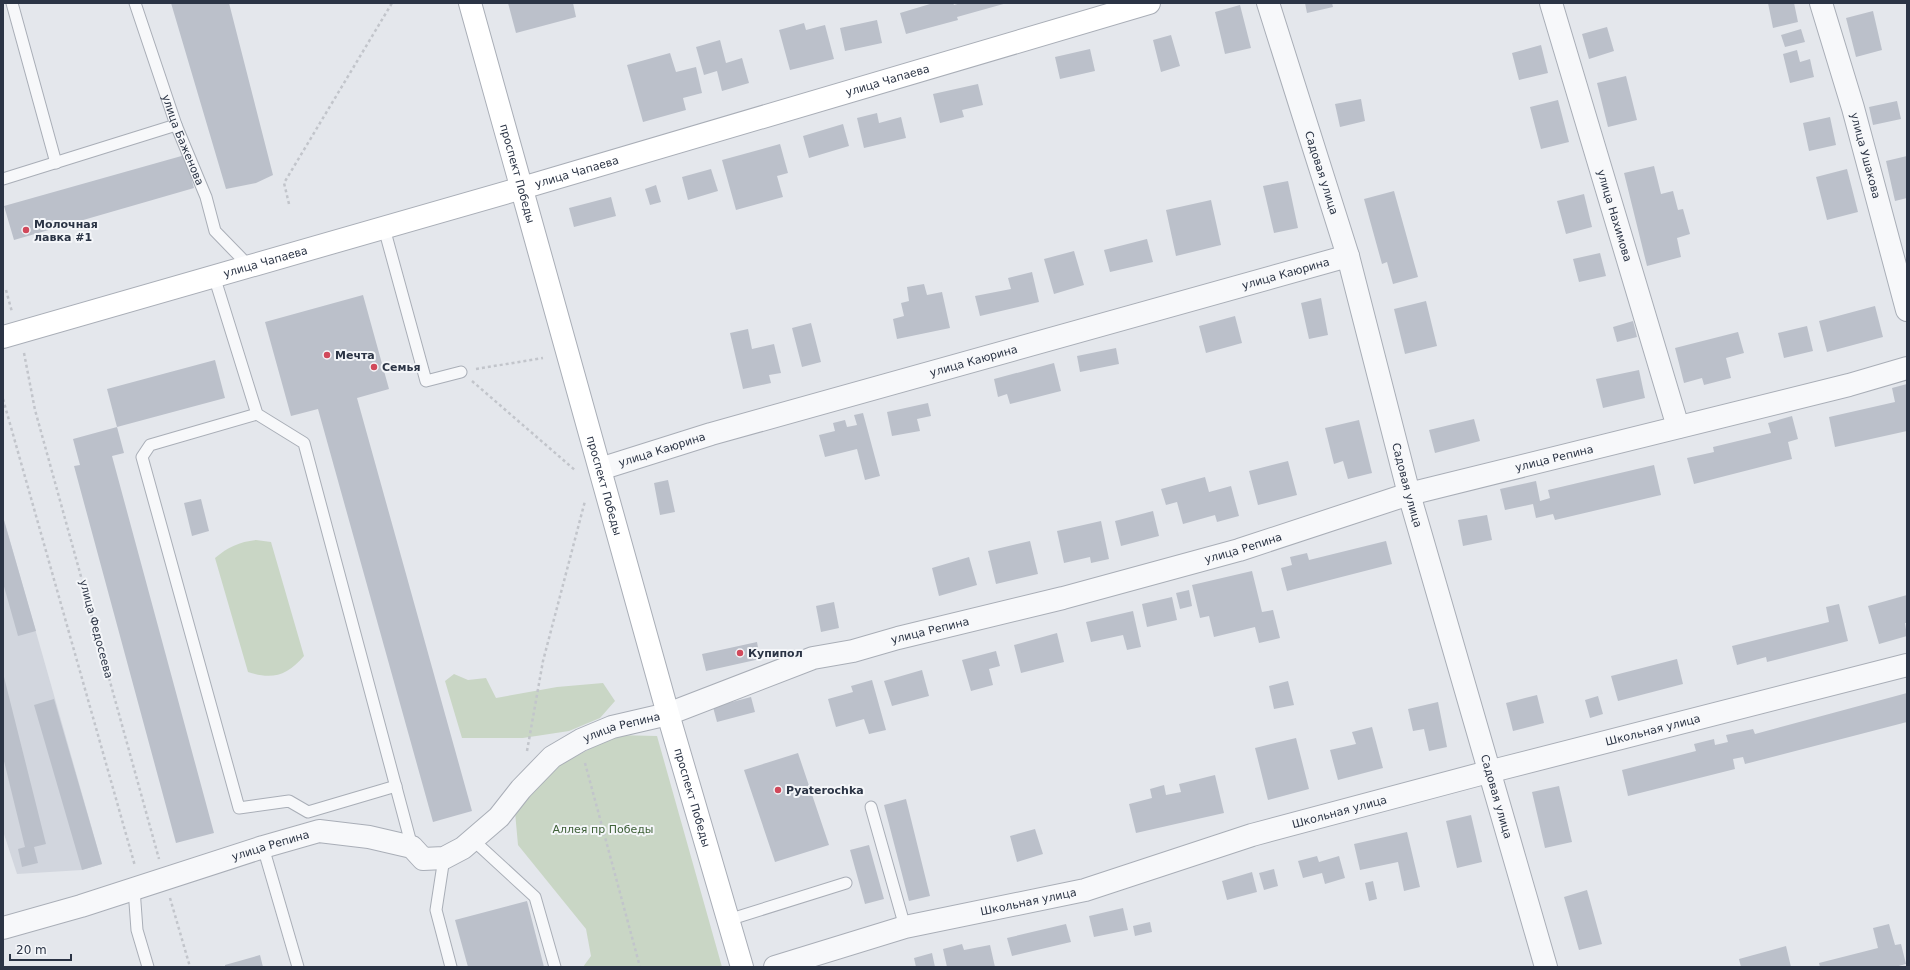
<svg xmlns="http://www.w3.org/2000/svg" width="1910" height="970" viewBox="0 0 1910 970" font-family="'DejaVu Sans',sans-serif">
	<rect width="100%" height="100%" fill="#e4e7ec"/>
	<!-- built -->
	<path fill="#d2d6de" d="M 3,516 L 102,864 L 82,870 L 17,874 L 3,831 Z"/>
	<!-- green -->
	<path fill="#c9d6c5" d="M 256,540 L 271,542 L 304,656 C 287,676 272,680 248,672 L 215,558 C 228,547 239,542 256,540 Z
		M 454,674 L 468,680 L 486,678 L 496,698 L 557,687 L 603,683 L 615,701 L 600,718 L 569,731 L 523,738 L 462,738 L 445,681 Z
		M 616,735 L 657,736 L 722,967 L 583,967 L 591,956 L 586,929 L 518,845 L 515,812 L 552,769 Z"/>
	<!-- building -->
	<path fill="#bbc0ca" d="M 171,3 L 229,3 L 273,175 L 256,183 L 226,189 Z
		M 508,3 L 573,3 L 576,17 L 516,33 Z
		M 930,3 L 953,3 L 954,5 L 961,3 L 1007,3 L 957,17 L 958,20 L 906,34 L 900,13 L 930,4 Z
		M 1305,3 L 1332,3 L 1333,7 L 1307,13 Z
		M 1768,3 L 1794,3 L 1798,22 L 1773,28 Z
		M 1240,5 L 1251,48 L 1225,54 L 1215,12 Z
		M 1873,11 L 1882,50 L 1856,57 L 1846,18 Z
		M 877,20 L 882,43 L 845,51 L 840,28 Z
		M 804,23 L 806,30 L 825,25 L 834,59 L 790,70 L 779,30 Z
		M 1607,27 L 1614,51 L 1589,59 L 1582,34 Z
		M 1801,29 L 1805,42 L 1785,47 L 1781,35 Z
		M 1171,35 L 1180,66 L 1161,72 L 1153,40 Z
		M 720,40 L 726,63 L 742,58 L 749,83 L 722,91 L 717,71 L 704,75 L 696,47 Z
		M 1541,45 L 1548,73 L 1519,80 L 1512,53 Z
		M 1090,49 L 1095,71 L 1060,79 L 1055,57 Z
		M 1797,50 L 1800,62 L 1810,59 L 1814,77 L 1790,83 L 1783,54 Z
		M 670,53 L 676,72 L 696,67 L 702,93 L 683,98 L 686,110 L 643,122 L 627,65 Z
		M 1626,76 L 1637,120 L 1608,127 L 1597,83 Z
		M 978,84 L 983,105 L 962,110 L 964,117 L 940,123 L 933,94 Z
		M 1361,99 L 1365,121 L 1340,127 L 1335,104 Z
		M 1558,100 L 1569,142 L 1541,149 L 1530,107 Z
		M 1897,101 L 1901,119 L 1873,125 L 1869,107 Z
		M 877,113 L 879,123 L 901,117 L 906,138 L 864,148 L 857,118 Z
		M 1830,117 L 1836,145 L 1809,151 L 1803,123 Z
		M 843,124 L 849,146 L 809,158 L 803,136 Z
		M 780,144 L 788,173 L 777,176 L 783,197 L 736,210 L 722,160 Z
		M 185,155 L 194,188 L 14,240 L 4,206 Z
		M 1907,156 L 1907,198 L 1895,201 L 1886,161 Z
		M 1654,166 L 1661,194 L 1673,191 L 1678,210 L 1683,209 L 1690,234 L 1677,238 L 1681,257 L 1647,266 L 1624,173 Z
		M 711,169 L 718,191 L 688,200 L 682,177 Z
		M 1847,169 L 1858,212 L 1827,220 L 1816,177 Z
		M 1288,181 L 1298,228 L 1274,233 L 1263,186 Z
		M 656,185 L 661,202 L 650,205 L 645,189 Z
		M 1394,191 L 1418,277 L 1393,284 L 1387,262 L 1382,264 L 1364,199 Z
		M 1584,194 L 1592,227 L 1566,234 L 1557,201 Z
		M 611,197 L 616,216 L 574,227 L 569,208 Z
		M 1211,200 L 1221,245 L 1176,256 L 1166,210 Z
		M 1147,239 L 1153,262 L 1110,272 L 1104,250 Z
		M 1074,251 L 1084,285 L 1054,294 L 1044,259 Z
		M 1600,253 L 1606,276 L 1579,282 L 1573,259 Z
		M 1032,272 L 1039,302 L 980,316 L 975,296 L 1011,289 L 1008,278 Z
		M 924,284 L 927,295 L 942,292 L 950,328 L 897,339 L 893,319 L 904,316 L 901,303 L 909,301 L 907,287 Z
		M 363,295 L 389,389 L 357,398 L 472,811 L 433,822 L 318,409 L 291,416 L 265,322 Z
		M 1321,298 L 1328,335 L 1309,339 L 1301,303 Z
		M 1426,301 L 1437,346 L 1405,354 L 1394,309 Z
		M 1875,306 L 1883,337 L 1827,352 L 1819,321 Z
		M 1235,316 L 1242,343 L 1206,353 L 1199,326 Z
		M 1633,321 L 1637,337 L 1617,342 L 1613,327 Z
		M 811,323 L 821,362 L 802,367 L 792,328 Z
		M 1807,326 L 1813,351 L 1784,358 L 1778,333 Z
		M 748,329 L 752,349 L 774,344 L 781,373 L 769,375 L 771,383 L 743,389 L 730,333 Z
		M 1738,332 L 1744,353 L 1726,358 L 1731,378 L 1704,385 L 1702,378 L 1684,383 L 1675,348 Z
		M 1116,348 L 1119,364 L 1080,372 L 1077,356 Z
		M 215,360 L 225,398 L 117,427 L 107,389 Z
		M 1054,363 L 1061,391 L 1010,404 L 1007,394 L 998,397 L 994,379 Z
		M 1639,370 L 1645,398 L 1603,408 L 1596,379 Z
		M 1907,384 L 1907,431 L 1835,447 L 1829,417 L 1895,402 L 1892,388 Z
		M 928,403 L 931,416 L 917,419 L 920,431 L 892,436 L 887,412 Z
		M 863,413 L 880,476 L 865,480 L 857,449 L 825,457 L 819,435 L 835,431 L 833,423 L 845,420 L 847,427 L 857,425 L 854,415 Z
		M 1792,416 L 1798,439 L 1788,442 L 1792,459 L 1694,484 L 1687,458 L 1714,452 L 1713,447 L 1771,433 L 1768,423 Z
		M 1474,419 L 1480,441 L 1435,453 L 1429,430 Z
		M 1359,420 L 1372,473 L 1348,479 L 1343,461 L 1334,464 L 1325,428 Z
		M 117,427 L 124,453 L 112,456 L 214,833 L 176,843 L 74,466 L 80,465 L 73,439 Z
		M 1288,461 L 1297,495 L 1258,505 L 1249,471 Z
		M 1654,465 L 1661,495 L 1555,520 L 1553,514 L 1536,518 L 1533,504 L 1505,510 L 1500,489 L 1536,481 L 1540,501 L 1550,498 L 1548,490 Z
		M 1205,477 L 1209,492 L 1231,486 L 1239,516 L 1217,522 L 1215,515 L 1183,524 L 1177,502 L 1166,505 L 1161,489 Z
		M 668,480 L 675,512 L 660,515 L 654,483 Z
		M 201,499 L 209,531 L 192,536 L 184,503 Z
		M 1153,511 L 1159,536 L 1121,546 L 1115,521 Z
		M 1487,515 L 1492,540 L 1463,546 L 1458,520 Z
		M 3,517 L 36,631 L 18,636 L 3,583 Z
		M 1101,521 L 1109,559 L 1091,563 L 1090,557 L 1064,563 L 1057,531 Z
		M 1030,541 L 1038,574 L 996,584 L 988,551 Z
		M 1386,541 L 1392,564 L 1287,591 L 1281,568 L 1292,565 L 1290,557 L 1307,553 L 1309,560 Z
		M 969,557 L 977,585 L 939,596 L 932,568 Z
		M 1252,571 L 1262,612 L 1273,610 L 1280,638 L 1259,643 L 1255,627 L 1214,637 L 1209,616 L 1200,618 L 1192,585 Z
		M 1189,590 L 1192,606 L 1180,609 L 1176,593 Z
		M 1907,595 L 1907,623 L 1905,623 L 1907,636 L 1879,644 L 1868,606 Z
		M 1172,597 L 1177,620 L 1147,627 L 1142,604 Z
		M 834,602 L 839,628 L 821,632 L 816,606 Z
		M 1839,604 L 1848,641 L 1767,662 L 1766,657 L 1737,665 L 1732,646 L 1829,622 L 1826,607 Z
		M 1133,611 L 1141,647 L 1127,650 L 1123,635 L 1091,642 L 1086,622 Z
		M 1057,633 L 1064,662 L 1021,673 L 1014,645 Z
		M 757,642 L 760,659 L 706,671 L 702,654 Z
		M 996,651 L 1000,666 L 989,669 L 993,685 L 971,691 L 962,660 Z
		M 1677,659 L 1683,684 L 1618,701 L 1611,676 Z
		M 922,670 L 929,696 L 892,706 L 884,681 Z
		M 3,673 L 46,844 L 34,847 L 38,863 L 22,867 L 18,849 L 25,847 L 3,757 Z
		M 872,680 L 886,730 L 869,734 L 864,719 L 836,727 L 828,699 L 853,692 L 851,686 Z
		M 1288,681 L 1294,705 L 1274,709 L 1269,686 Z
		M 1907,693 L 1907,722 L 1745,764 L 1743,757 L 1733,759 L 1735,769 L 1628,796 L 1622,770 L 1696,751 L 1694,744 L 1714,739 L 1715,745 L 1728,742 L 1726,735 L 1753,729 L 1755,734 Z
		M 1537,695 L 1544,723 L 1513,731 L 1506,703 Z
		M 1598,696 L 1603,714 L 1590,718 L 1585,700 Z
		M 751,697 L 755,712 L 717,722 L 713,707 Z
		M 54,699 L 102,864 L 82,870 L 34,705 Z
		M 1438,702 L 1447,747 L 1429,751 L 1424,729 L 1413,731 L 1408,709 Z
		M 1372,727 L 1383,768 L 1338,780 L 1330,750 L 1356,744 L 1352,732 Z
		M 1296,738 L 1309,789 L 1268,800 L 1255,748 Z
		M 798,753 L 829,845 L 775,862 L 744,770 Z
		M 1215,775 L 1224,813 L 1136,833 L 1129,804 L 1152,798 L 1150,789 L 1164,785 L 1166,795 L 1181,792 L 1179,784 Z
		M 1559,786 L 1572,842 L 1545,848 L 1532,792 Z
		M 906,799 L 930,896 L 909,901 L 884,805 Z
		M 1471,815 L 1482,862 L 1457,868 L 1446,821 Z
		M 1035,829 L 1043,854 L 1017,862 L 1010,836 Z
		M 1407,832 L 1420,887 L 1404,891 L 1398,862 L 1360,870 L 1354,844 Z
		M 869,845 L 884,899 L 865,904 L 850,850 Z
		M 1317,856 L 1319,862 L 1339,856 L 1345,878 L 1325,884 L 1322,873 L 1303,878 L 1298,861 Z
		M 1274,869 L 1278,886 L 1264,890 L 1259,873 Z
		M 1252,872 L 1257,892 L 1227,900 L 1222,881 Z
		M 1373,881 L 1377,899 L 1369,901 L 1365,883 Z
		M 1587,890 L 1602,944 L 1579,950 L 1564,897 Z
		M 527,901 L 544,967 L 468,967 L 455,920 Z
		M 1123,908 L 1128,930 L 1094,937 L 1089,916 Z
		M 1150,922 L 1152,932 L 1135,936 L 1133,926 Z
		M 1066,924 L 1071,942 L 1012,956 L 1007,938 Z
		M 1889,924 L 1895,945 L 1901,944 L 1906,964 L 1895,967 L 1820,967 L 1819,963 L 1878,948 L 1873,928 Z
		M 962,944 L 964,950 L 990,945 L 995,967 L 947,967 L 943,949 Z
		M 1786,946 L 1791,967 L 1741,967 L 1739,959 Z
		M 932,953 L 935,967 L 916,967 L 914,958 Z
		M 260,955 L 263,967 L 225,967 L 225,965 Z"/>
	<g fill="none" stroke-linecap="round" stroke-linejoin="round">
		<!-- lane casing -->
		<g stroke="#a9aeb7" stroke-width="13">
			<g id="lane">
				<path d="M 12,3 L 56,163"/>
				<path id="s1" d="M 135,3 L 176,125 L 206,197 L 215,231 L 249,266"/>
				<path d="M 3,179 L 176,125"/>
				<path d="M 384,228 L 426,381 L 461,372"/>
				<path d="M 214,276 L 257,414 L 304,443 L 412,847"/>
				<path d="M 257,414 L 150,445 L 142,457 L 239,808 L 289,801 L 308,812 L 396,786"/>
				<path d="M 871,807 L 905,927"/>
				<path d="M 473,840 L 535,897 L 555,967"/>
				<path d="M 263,847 L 298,967"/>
				<path d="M 444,858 L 436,910 L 451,967"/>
				<path d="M 134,889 L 137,930 L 148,967"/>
				<path d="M 728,920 L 846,883"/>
			</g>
		</g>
		<!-- street casing -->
		<g stroke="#a9aeb7" stroke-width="24">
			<g id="street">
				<path id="s2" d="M 1268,3 L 1348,256 L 1409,494 L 1546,967"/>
				<path id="s3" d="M 1551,3 L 1678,427"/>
				<path id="s4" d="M 1821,3 L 1853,108 L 1907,310"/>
				<path id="s5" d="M 600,469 L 711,434 L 1348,256"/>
				<path id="s6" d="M 3,928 L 81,906 L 263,847 L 319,831 L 369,837 L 412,847 L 423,859 L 444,858 L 463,848 L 499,817 L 521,789 L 552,757 L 581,740 L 612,727 L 668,714 L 813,658 L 853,651 L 898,638 L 1063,598 L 1239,550 L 1409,494 L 1849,385 L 1907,368"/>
				<path id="s7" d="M 775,967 L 905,927 L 1085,890 L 1252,835 L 1488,772 L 1907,665"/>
			</g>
		</g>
		<!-- secondary casing -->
		<g stroke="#a9aeb7" stroke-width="24">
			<g id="secondary">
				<path id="s8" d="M 470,3 L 668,714 L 742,967"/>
				<path id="s9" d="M 3,337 L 522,188 L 1149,3"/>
			</g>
		</g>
		<!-- path -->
		<path stroke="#c2c5cb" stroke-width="2.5" stroke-dasharray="3 3" stroke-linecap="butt" d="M 289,204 L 284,183 L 392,3
			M 6,290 L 12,312
			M 24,353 L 35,410 L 159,859
			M 476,369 L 543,358
			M 472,381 L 576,471
			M 3,399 L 135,866
			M 527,751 L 543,661 L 585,501
			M 585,763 L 640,967
			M 170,898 L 190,967"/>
		<!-- lane -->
		<use href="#lane" stroke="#f7f8fa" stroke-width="11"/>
		<!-- street -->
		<use href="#street" stroke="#f7f8fa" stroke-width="22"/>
		<!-- secondary -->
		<use href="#secondary" stroke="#fff" stroke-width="22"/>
	</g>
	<!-- markers -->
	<g fill="#d1495b" stroke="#f4f6f9" stroke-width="1.5">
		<circle cx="26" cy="230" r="4"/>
		<circle cx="327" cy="355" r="4"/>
		<circle cx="374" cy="367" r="4"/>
		<circle cx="740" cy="653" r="4"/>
		<circle cx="778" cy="790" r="4"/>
	</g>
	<g text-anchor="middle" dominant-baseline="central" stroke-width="4" stroke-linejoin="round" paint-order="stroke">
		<!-- street labels -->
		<g font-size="11" fill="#2b3445" stroke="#f4f6f9">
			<text stroke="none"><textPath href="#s9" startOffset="921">улица Чапаева</textPath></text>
			<text stroke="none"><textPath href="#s1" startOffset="145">улица Баженова</textPath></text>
			<text stroke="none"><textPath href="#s4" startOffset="159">улица Ушакова</textPath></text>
			<text stroke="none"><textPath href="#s9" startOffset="597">улица Чапаева</textPath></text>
			<text stroke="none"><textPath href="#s8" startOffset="177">проспект Победы</textPath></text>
			<text stroke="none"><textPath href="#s2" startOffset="178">Садовая улица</textPath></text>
			<text stroke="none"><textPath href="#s3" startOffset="222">улица Нахимова</textPath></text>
			<text stroke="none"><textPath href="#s9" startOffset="273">улица Чапаева</textPath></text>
			<text stroke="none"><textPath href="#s5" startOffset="713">улица Каюрина</textPath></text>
			<text stroke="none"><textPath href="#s5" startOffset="389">улица Каюрина</textPath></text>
			<text stroke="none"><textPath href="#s5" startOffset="65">улица Каюрина</textPath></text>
			<text stroke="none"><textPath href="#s6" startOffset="1660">улица Репина</textPath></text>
			<text stroke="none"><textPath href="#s8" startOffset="501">проспект Победы</textPath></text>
			<text stroke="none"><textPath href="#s2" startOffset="502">Садовая улица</textPath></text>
			<text stroke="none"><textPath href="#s6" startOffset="1336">улица Репина</textPath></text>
			<text transform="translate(96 629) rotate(75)">улица Федосеева</text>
			<text stroke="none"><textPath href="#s6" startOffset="1012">улица Репина</textPath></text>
			<text stroke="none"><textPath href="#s6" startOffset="688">улица Репина</textPath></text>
			<text stroke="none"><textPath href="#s7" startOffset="910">Школьная улица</textPath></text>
			<text stroke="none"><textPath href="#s8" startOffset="825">проспект Победы</textPath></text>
			<text stroke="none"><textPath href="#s2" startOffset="826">Садовая улица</textPath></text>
			<text stroke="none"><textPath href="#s7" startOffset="586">Школьная улица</textPath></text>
			<text stroke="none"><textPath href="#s6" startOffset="280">улица Репина</textPath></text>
			<text stroke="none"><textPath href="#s7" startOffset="262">Школьная улица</textPath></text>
		</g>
		<!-- poi labels -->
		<g font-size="11" font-weight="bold" fill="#2b3445" stroke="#f4f6f9" text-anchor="start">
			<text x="34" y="224">Молочная<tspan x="34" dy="13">лавка #1</tspan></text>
			<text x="335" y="355">Мечта</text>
			<text x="382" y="367">Семья</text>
			<text x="748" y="653">Купипол</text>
			<text x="786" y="790">Pyaterochka</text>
		</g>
		<!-- park labels -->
		<g font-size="11" fill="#3f6138" stroke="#f4f6f9">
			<text x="603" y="829">Аллея пр Победы</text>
		</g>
	</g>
	<!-- border -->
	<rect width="1910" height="970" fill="none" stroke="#2b3445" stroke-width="8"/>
	<!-- scale -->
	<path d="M10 954v6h61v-6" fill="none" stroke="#2b3445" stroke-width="2"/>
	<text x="16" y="954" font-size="12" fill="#2b3445" stroke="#f4f6f9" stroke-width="3" paint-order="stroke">20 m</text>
</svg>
